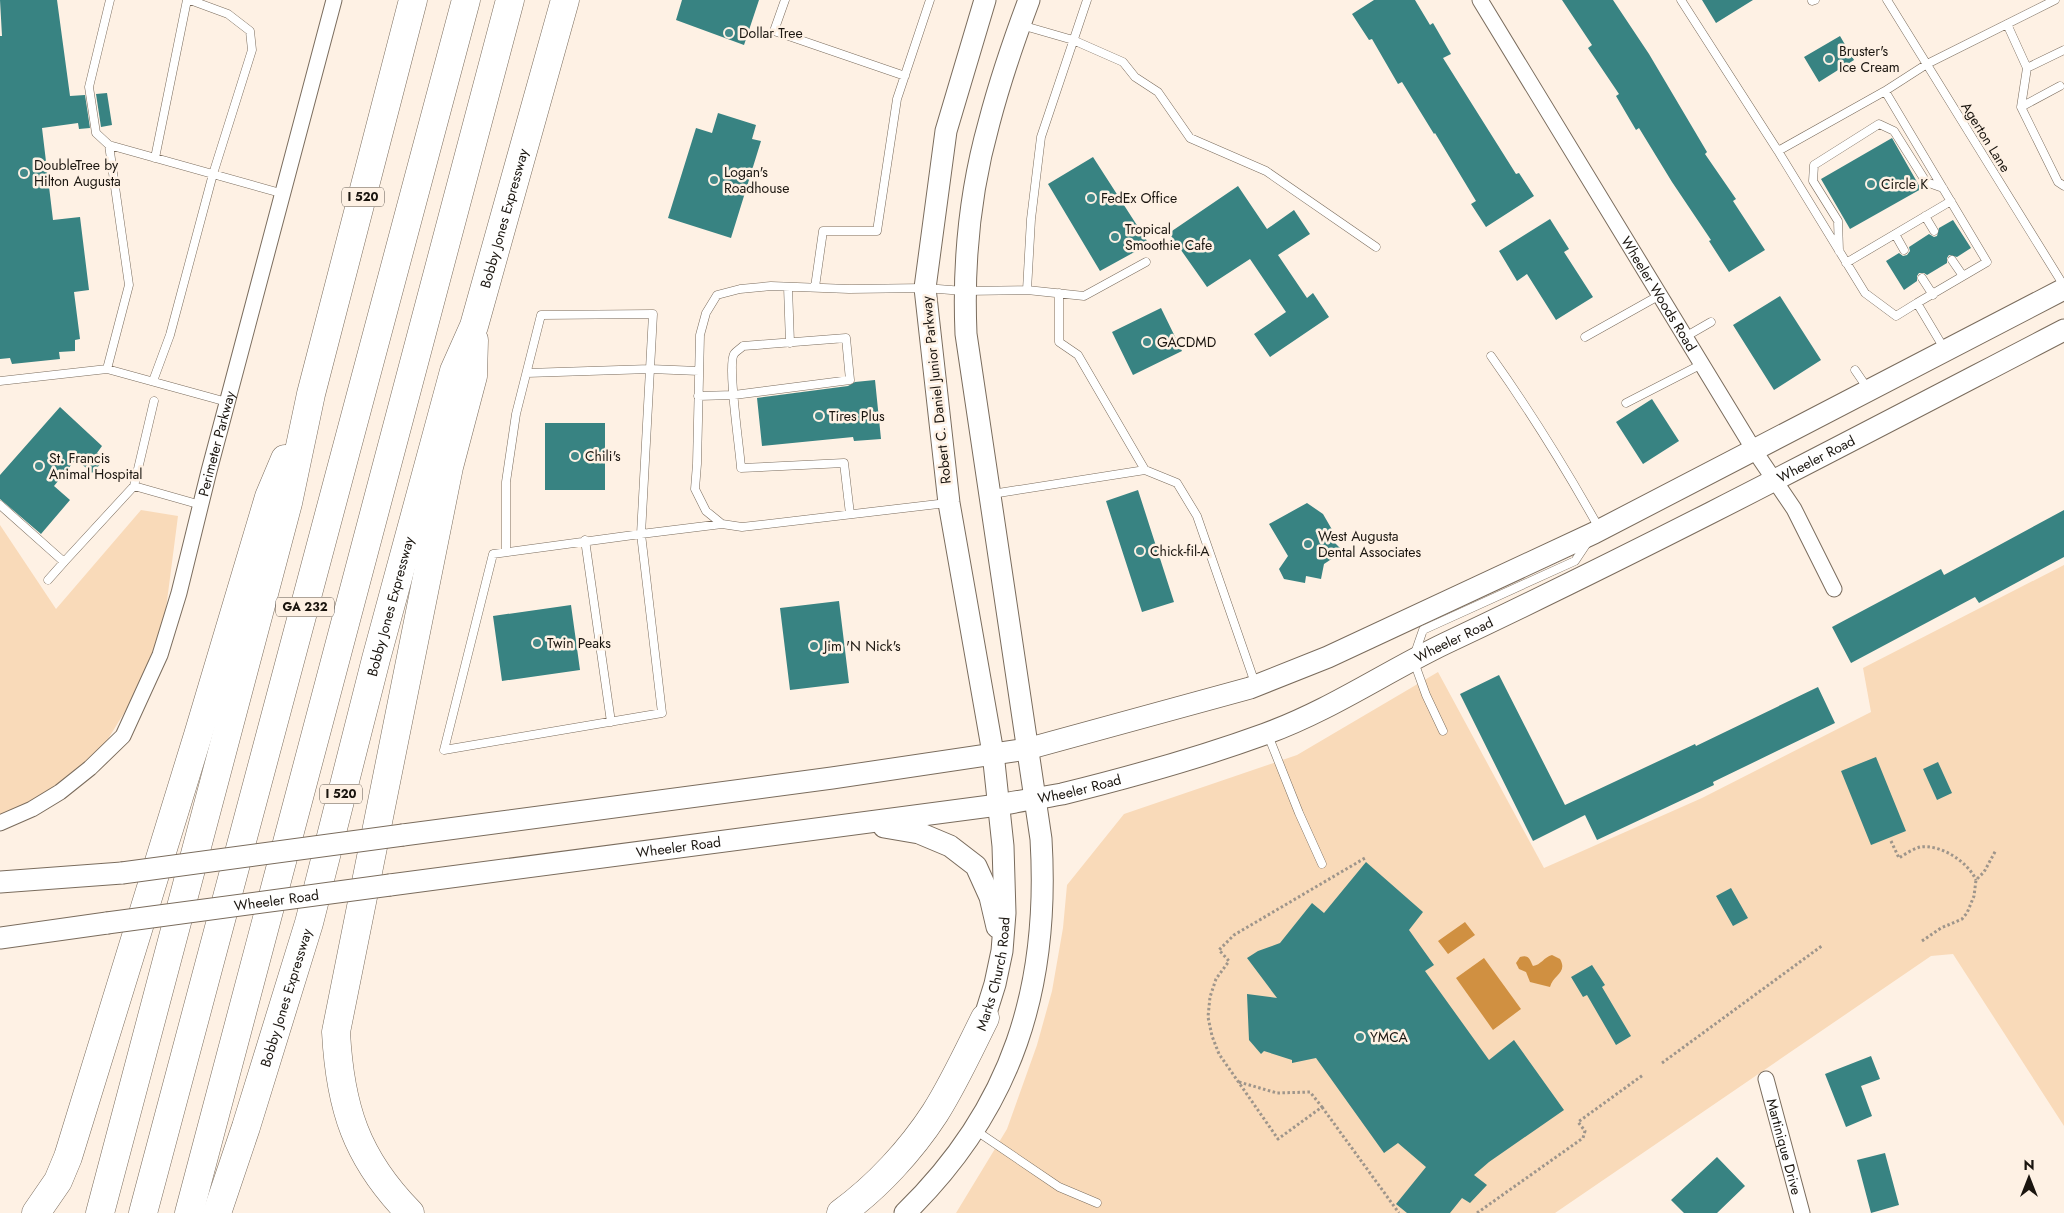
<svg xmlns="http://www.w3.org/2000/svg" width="2064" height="1213" viewBox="0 0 2064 1213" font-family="Jost,sans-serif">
	<rect width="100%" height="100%" fill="#fef1e4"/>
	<!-- green -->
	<path fill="#f9dab9" d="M 141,510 L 178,516 L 160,655 L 90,768 L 0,823 L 0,525 L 56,609 Z
		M 2064,565 L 2064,1126 L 1953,954 L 1931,956 L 1555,1213 L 956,1213 L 1007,1129 L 1037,1045 L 1052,991 L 1063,928 L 1067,885 L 1124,814 L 1297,755 L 1438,672 L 1544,868 L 1702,798 L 1871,712 L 1863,668 Z"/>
	<!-- water -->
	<path fill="#d09041" d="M 1465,922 L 1475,935 L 1448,954 L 1438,941 Z
		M 1552,955 L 1560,959 C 1568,973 1553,975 1550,987 L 1530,982 L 1526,972 L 1519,969 L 1516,963 L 1520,957 C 1529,954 1530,960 1533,966 C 1541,965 1544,957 1552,955 Z
		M 1484,958 L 1521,1009 L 1493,1030 L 1456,978 Z"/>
	<!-- building -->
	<path fill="#388382" d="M 0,0 L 57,0 L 70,96 L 85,95 L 90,128 L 79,129 L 78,123 L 42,128 L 53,220 L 80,217 L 89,290 L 74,292 L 80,339 L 75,340 L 75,351 L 59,352 L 60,359 L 12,364 L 10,358 L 0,359 L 0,36 L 2,36 Z
		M 682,0 L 759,0 L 744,45 L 676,20 Z
		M 1374,0 L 1415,0 L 1430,25 L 1433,23 L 1451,54 L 1443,58 L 1516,174 L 1519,173 L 1534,196 L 1486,227 L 1471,204 L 1476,201 L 1435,133 L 1434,134 L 1402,82 L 1398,84 L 1372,39 L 1369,40 L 1352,14 Z
		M 1562,0 L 1613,0 L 1649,54 L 1707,152 L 1705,154 L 1736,199 L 1733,201 L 1765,250 L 1729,272 L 1709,241 L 1711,240 L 1672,182 L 1639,128 L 1636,130 L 1616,96 L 1619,94 L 1588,48 L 1592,45 Z
		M 1702,0 L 1753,0 L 1716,23 Z
		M 1840,36 L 1854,60 L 1819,82 L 1804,57 Z
		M 107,93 L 112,125 L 101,127 L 96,94 Z
		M 718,113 L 756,125 L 752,139 L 761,141 L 731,238 L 668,218 L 696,128 L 712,133 Z
		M 1892,138 L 1921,189 L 1850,229 L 1821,179 Z
		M 1093,157 L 1149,244 L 1100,271 L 1048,184 Z
		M 1238,186 L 1267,229 L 1294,210 L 1310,234 L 1278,255 L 1307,298 L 1313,293 L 1329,317 L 1270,357 L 1254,334 L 1286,312 L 1250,259 L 1207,287 L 1169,233 Z
		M 1550,219 L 1569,249 L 1564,252 L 1593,297 L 1556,320 L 1527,274 L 1517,281 L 1499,251 Z
		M 1953,220 L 1971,248 L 1957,257 L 1949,255 L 1947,258 L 1947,263 L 1927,275 L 1924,273 L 1919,273 L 1917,276 L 1917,281 L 1904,290 L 1886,261 L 1899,253 L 1903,256 L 1907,255 L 1910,251 L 1909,247 L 1929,234 L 1934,237 L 1937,236 L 1939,228 Z
		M 1780,296 L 1821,360 L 1774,390 L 1733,325 Z
		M 1161,308 L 1182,351 L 1133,375 L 1112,332 Z
		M 875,380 L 881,439 L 854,441 L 853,437 L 762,446 L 757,398 L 848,386 L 855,382 Z
		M 1652,399 L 1679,441 L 1643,464 L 1616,422 Z
		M 60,407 L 102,446 L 97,453 L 105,459 L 92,473 L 76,459 L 54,486 L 70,500 L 41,534 L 0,499 L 0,475 Z
		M 545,423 L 605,423 L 605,490 L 545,490 Z
		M 1138,490 L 1174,602 L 1142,612 L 1106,501 Z
		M 1307,503 L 1323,514 L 1334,533 L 1331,539 L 1340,548 L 1333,558 L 1324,564 L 1321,579 L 1306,576 L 1305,583 L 1284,579 L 1279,569 L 1288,556 L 1269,524 Z
		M 2064,510 L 2064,557 L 1979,603 L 1975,597 L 1851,663 L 1832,627 L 1941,569 L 1944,575 Z
		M 839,601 L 849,683 L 790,690 L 780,608 Z
		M 571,605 L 580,670 L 502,681 L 493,616 Z
		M 1499,675 L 1565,805 L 1695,744 L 1696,746 L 1818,687 L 1835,723 L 1713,782 L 1714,785 L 1597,840 L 1585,815 L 1533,841 L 1460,694 Z
		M 1876,757 L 1906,831 L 1871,845 L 1841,771 Z
		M 1938,762 L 1952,793 L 1937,800 L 1923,769 Z
		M 1366,862 L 1423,912 L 1409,930 L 1434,965 L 1425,971 L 1489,1060 L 1514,1040 L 1564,1110 L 1489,1162 L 1474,1175 L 1487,1185 L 1470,1203 L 1462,1198 L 1450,1213 L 1407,1213 L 1396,1204 L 1426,1167 L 1398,1143 L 1384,1153 L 1316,1058 L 1292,1063 L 1292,1060 L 1264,1051 L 1261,1054 L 1249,1040 L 1247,994 L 1277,998 L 1247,958 L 1258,951 L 1280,943 L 1312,903 L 1324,913 Z
		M 1731,888 L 1748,918 L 1733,926 L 1716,896 Z
		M 1592,965 L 1605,985 L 1602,987 L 1631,1036 L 1616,1045 L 1587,995 L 1583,997 L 1571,977 Z
		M 1871,1056 L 1880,1079 L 1861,1086 L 1872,1116 L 1846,1127 L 1825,1074 Z
		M 1885,1153 L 1899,1205 L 1871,1213 L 1857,1160 Z
		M 1717,1157 L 1745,1186 L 1717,1213 L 1684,1213 L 1671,1200 Z"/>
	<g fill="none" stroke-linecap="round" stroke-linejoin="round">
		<!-- lane casing -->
		<g stroke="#7a6c5d" stroke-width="9">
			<path id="lane" d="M 110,0 L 89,87 L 96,133 L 109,145 L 284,194
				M 785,0 L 774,31 L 905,76
				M 1681,0 L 1778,151
				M 1887,0 L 2064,286
				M 1812,1 L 1815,0
				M 2007,24 L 2027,68 L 2021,107 L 2058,182 L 2064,186
				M 1021,25 L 1073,40 L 1123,62 L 1135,77 L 1158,92 L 1190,138 L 1266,171 L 1376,247
				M 2027,68 L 2064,50
				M 1885,91 L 1927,64 L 2055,0
				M 2021,107 L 2060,86
				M 155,158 L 187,0
				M 1925,216 L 1934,231
				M 1895,234 L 1904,250
				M 1839,251 L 1838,221 L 1813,181 L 1814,165 L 1879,124 L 1894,131 L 1926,182 L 1943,188
				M 1952,260 L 1963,276
				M 1846,263 L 1951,201
				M 1922,278 L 1933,295
				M 788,287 L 790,343
				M 815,287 L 823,231 L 877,231 L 897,99 L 930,0
				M 1027,290 L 1031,219 L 1041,137 L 1087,0
				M 1917,303 L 1896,316 L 1865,293 L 1778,151 L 1885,91 L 1987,262 L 1917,303 L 1945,350
				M 1585,337 L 1660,295
				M 1685,337 L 1711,322
				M 1491,356 C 1530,411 1566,469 1599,528
				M 107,369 L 129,285 L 109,145
				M 1855,370 L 1868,389
				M 527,373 L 650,369 L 699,371
				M 0,381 L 107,369 L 227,402
				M 153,381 L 170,335 L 213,174 L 252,50 L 250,31 L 228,14 L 190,0
				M 698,396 L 734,395 L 850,380 L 846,338 L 743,346 C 740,349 736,351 734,354 C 727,365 740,450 741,468 L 844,463 L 850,514
				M 1626,403 L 1702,364
				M 1145,470 L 1177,483 L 1197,516 L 1256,686
				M 134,486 L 201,505
				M 992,494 L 1145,470 L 1078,355 L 1059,342 L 1059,293
				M 947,503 L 742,527 L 722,524 L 706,511 L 695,489 L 697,464 L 700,335 L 706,313 L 717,295 L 740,289 L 771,286 L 849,289 L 925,288 L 964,291 L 1027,290 L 1084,296 L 1146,262
				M 0,505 L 64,562 L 134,486 L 154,401
				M 585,540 L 611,722
				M 506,552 L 506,482 L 516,414 L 541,315 L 653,314 L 641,534 L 493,554 L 444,750 L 662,713 L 641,534 L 722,524
				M 48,580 L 64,562
				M 1443,731 L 1426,695 L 1413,659 L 1423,630 L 1575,561 L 1587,543
				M 1268,735 L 1299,813 L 1322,864
				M 975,1130 L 1059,1187 L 1097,1203"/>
		</g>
		<!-- street casing -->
		<g stroke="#7a6c5d" stroke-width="17">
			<g id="street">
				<path id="s1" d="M 1480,0 L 1754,450 L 1794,509 L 1834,589"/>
				<path id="s2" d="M 0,823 L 32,809 L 60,792 L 90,768 L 123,736 L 160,655 L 179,593 L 209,471 L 334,0"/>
				<path id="s3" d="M 1766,1079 L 1802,1213"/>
			</g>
		</g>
		<!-- secondary casing -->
		<g stroke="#7a6c5d" stroke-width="23">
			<g id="secondary">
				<path d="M 884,827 L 919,833 L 950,846 L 976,866 L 990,897 L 997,927"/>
				<path d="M 403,835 L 832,778 L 1027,749 L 1250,688 L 1328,657 L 1594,533 L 2064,289"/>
				<path d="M 0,882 L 122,873"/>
				<path id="s4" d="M 390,885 L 998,805 C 1019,801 1041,798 1062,794 C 1131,777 1199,758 1265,734 C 1329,711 1384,673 1444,644 C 1654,545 1858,437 2064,330"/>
				<path d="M 0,938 L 107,923"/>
				<path id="s5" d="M 980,1032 L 995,984 L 1002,951 L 1005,913 L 1003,846 L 993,753 L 949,503 L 925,288 L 946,131 L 985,0"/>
				<path d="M 905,1213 C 1013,1108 1050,987 1041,839 L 966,334 C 963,264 970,191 989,123 C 1000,81 1014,40 1029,0"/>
			</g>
		</g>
		<!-- highway casing -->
		<g stroke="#7a6c5d" stroke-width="29">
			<g id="highway">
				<path d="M 36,1213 L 58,1181 L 68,1157 L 198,735 L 269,497 L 285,459"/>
				<path d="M 100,1213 L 288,503 L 311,394 L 413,0"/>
				<path d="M 143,1213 L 466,0"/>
				<path d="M 189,1213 L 510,0"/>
				<path id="s6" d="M 217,1213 L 246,1127 L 309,923 L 376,659 L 454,371 L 474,326 L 565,0"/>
				<path d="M 410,1213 C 356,1158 340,1107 336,1032 L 449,467 L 473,376 L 474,340"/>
				<path d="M 841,1213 C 877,1187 911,1150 935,1113 C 954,1083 969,1050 985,1018"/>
			</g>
		</g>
		<!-- path -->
		<path stroke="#9e958b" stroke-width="3" stroke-dasharray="2.5 2.5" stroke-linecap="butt" d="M 1891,841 L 1899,858 C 1905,854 1913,849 1920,847 C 1941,844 1968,862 1976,880
			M 1922,941 L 1941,928 L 1962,919 L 1967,913 L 1974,896 L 1976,880 L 1984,872 L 1996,850
			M 1662,1063 L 1823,945
			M 1239,1082 L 1277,1093 L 1310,1092 L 1322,1107 L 1278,1139 L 1219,1054 L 1212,1036 L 1208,1017 L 1210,997 L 1216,979 L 1229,961 L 1219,950 L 1234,935 L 1365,858
			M 1322,1107 L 1399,1213
			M 1477,1213 L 1583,1138 L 1585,1131 L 1578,1122 L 1643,1075"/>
		<!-- lane -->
		<use href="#lane" stroke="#fff" stroke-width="8"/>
		<!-- street -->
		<use href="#street" stroke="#fff" stroke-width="15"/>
		<!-- secondary -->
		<use href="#secondary" stroke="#fff" stroke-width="21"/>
		<!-- highway -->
		<use href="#highway" stroke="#fff" stroke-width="28"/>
		<!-- secondary-bridge casing -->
		<g stroke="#7a6c5d" stroke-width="23" stroke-linecap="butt">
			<g id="secondary-bridge">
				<path d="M 122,873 L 403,835"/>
				<path id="s7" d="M 107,923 L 390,885"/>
			</g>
		</g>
		<!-- secondary-bridge -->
		<use href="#secondary-bridge" stroke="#fff" stroke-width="21"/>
	</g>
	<!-- markers -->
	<g fill="#438b8b" stroke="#fef1e4" stroke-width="2">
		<circle cx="729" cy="33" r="5"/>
		<circle cx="1829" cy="59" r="5"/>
		<circle cx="24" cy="173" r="5"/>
		<circle cx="714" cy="180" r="5"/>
		<circle cx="1871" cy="184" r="5"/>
		<circle cx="1091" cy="198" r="5"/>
		<circle cx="1115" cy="237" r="5"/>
		<circle cx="1147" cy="342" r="5"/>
		<circle cx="819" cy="416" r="5"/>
		<circle cx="575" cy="456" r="5"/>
		<circle cx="39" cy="466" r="5"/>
		<circle cx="1308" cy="544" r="5"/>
		<circle cx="1140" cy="551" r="5"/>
		<circle cx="537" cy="643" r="5"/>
		<circle cx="814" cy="646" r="5"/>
		<circle cx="1360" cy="1037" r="5"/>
	</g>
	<g text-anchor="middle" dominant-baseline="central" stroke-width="5" stroke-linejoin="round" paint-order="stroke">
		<!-- shield labels -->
		<g fill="#fef1e4" stroke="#5e574f" stroke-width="1">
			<rect x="342" y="187.5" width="42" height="19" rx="4"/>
			<rect x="276" y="597.5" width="58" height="19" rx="4"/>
			<rect x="320" y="784.5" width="42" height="19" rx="4"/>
		</g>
		<g font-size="12" font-weight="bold" fill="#1a150f">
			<text x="363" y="197">I 520</text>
			<text x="305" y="607">GA 232</text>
			<text x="341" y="794">I 520</text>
		</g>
		<!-- poi labels -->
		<g font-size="14" fill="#1a150f" stroke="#fef1e4" text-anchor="start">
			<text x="739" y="33">Dollar Tree</text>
			<text x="1839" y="51">Bruster's<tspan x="1839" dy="16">Ice Cream</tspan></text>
			<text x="34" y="165">DoubleTree by<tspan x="34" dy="16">Hilton Augusta</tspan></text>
			<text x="724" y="172">Logan's<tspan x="724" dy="16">Roadhouse</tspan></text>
			<text x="1881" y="184">Circle K</text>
			<text x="1101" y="198">FedEx Office</text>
			<text x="1125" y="229">Tropical<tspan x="1125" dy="16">Smoothie Cafe</tspan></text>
			<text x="1157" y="342">GACDMD</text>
			<text x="829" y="416">Tires Plus</text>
			<text x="585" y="456">Chili's</text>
			<text x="49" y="458">St. Francis<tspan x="49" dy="16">Animal Hospital</tspan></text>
			<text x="1318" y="536">West Augusta<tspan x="1318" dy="16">Dental Associates</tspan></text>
			<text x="1150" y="551">Chick-fil-A</text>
			<text x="547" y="643">Twin Peaks</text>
			<text x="824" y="646">Jim 'N Nick's</text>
			<text x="1370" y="1037">YMCA</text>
		</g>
		<!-- street labels -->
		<g font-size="14" fill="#1a150f" stroke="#fef1e4">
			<text transform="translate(1986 137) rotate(58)">Agerton Lane</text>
			<text stroke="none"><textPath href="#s6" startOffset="1036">Bobby Jones Expressway</textPath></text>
			<text stroke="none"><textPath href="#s1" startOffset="344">Wheeler Woods Road</textPath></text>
			<text transform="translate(936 390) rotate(-96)">Robert C. Daniel Junior Parkway</text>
			<text stroke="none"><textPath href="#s2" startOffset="460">Perimeter Parkway</textPath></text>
			<text stroke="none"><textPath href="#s4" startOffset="1506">Wheeler Road</textPath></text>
			<text stroke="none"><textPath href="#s6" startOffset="631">Bobby Jones Expressway</textPath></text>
			<text stroke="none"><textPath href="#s4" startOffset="1101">Wheeler Road</textPath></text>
			<text stroke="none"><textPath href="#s4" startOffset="696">Wheeler Road</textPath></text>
			<text stroke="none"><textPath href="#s4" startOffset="291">Wheeler Road</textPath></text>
			<text stroke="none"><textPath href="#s7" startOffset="171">Wheeler Road</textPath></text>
			<text stroke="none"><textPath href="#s5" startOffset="60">Marks Church Road</textPath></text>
			<text stroke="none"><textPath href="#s6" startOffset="226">Bobby Jones Expressway</textPath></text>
			<text stroke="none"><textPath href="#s3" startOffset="70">Martinique Drive</textPath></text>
		</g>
	</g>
	<!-- north arrow -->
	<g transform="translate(2029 1178)" stroke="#fef1e4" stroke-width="4" paint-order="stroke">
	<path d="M0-4L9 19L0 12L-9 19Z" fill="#1a150f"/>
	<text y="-8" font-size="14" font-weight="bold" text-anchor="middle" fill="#1a150f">N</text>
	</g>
</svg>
